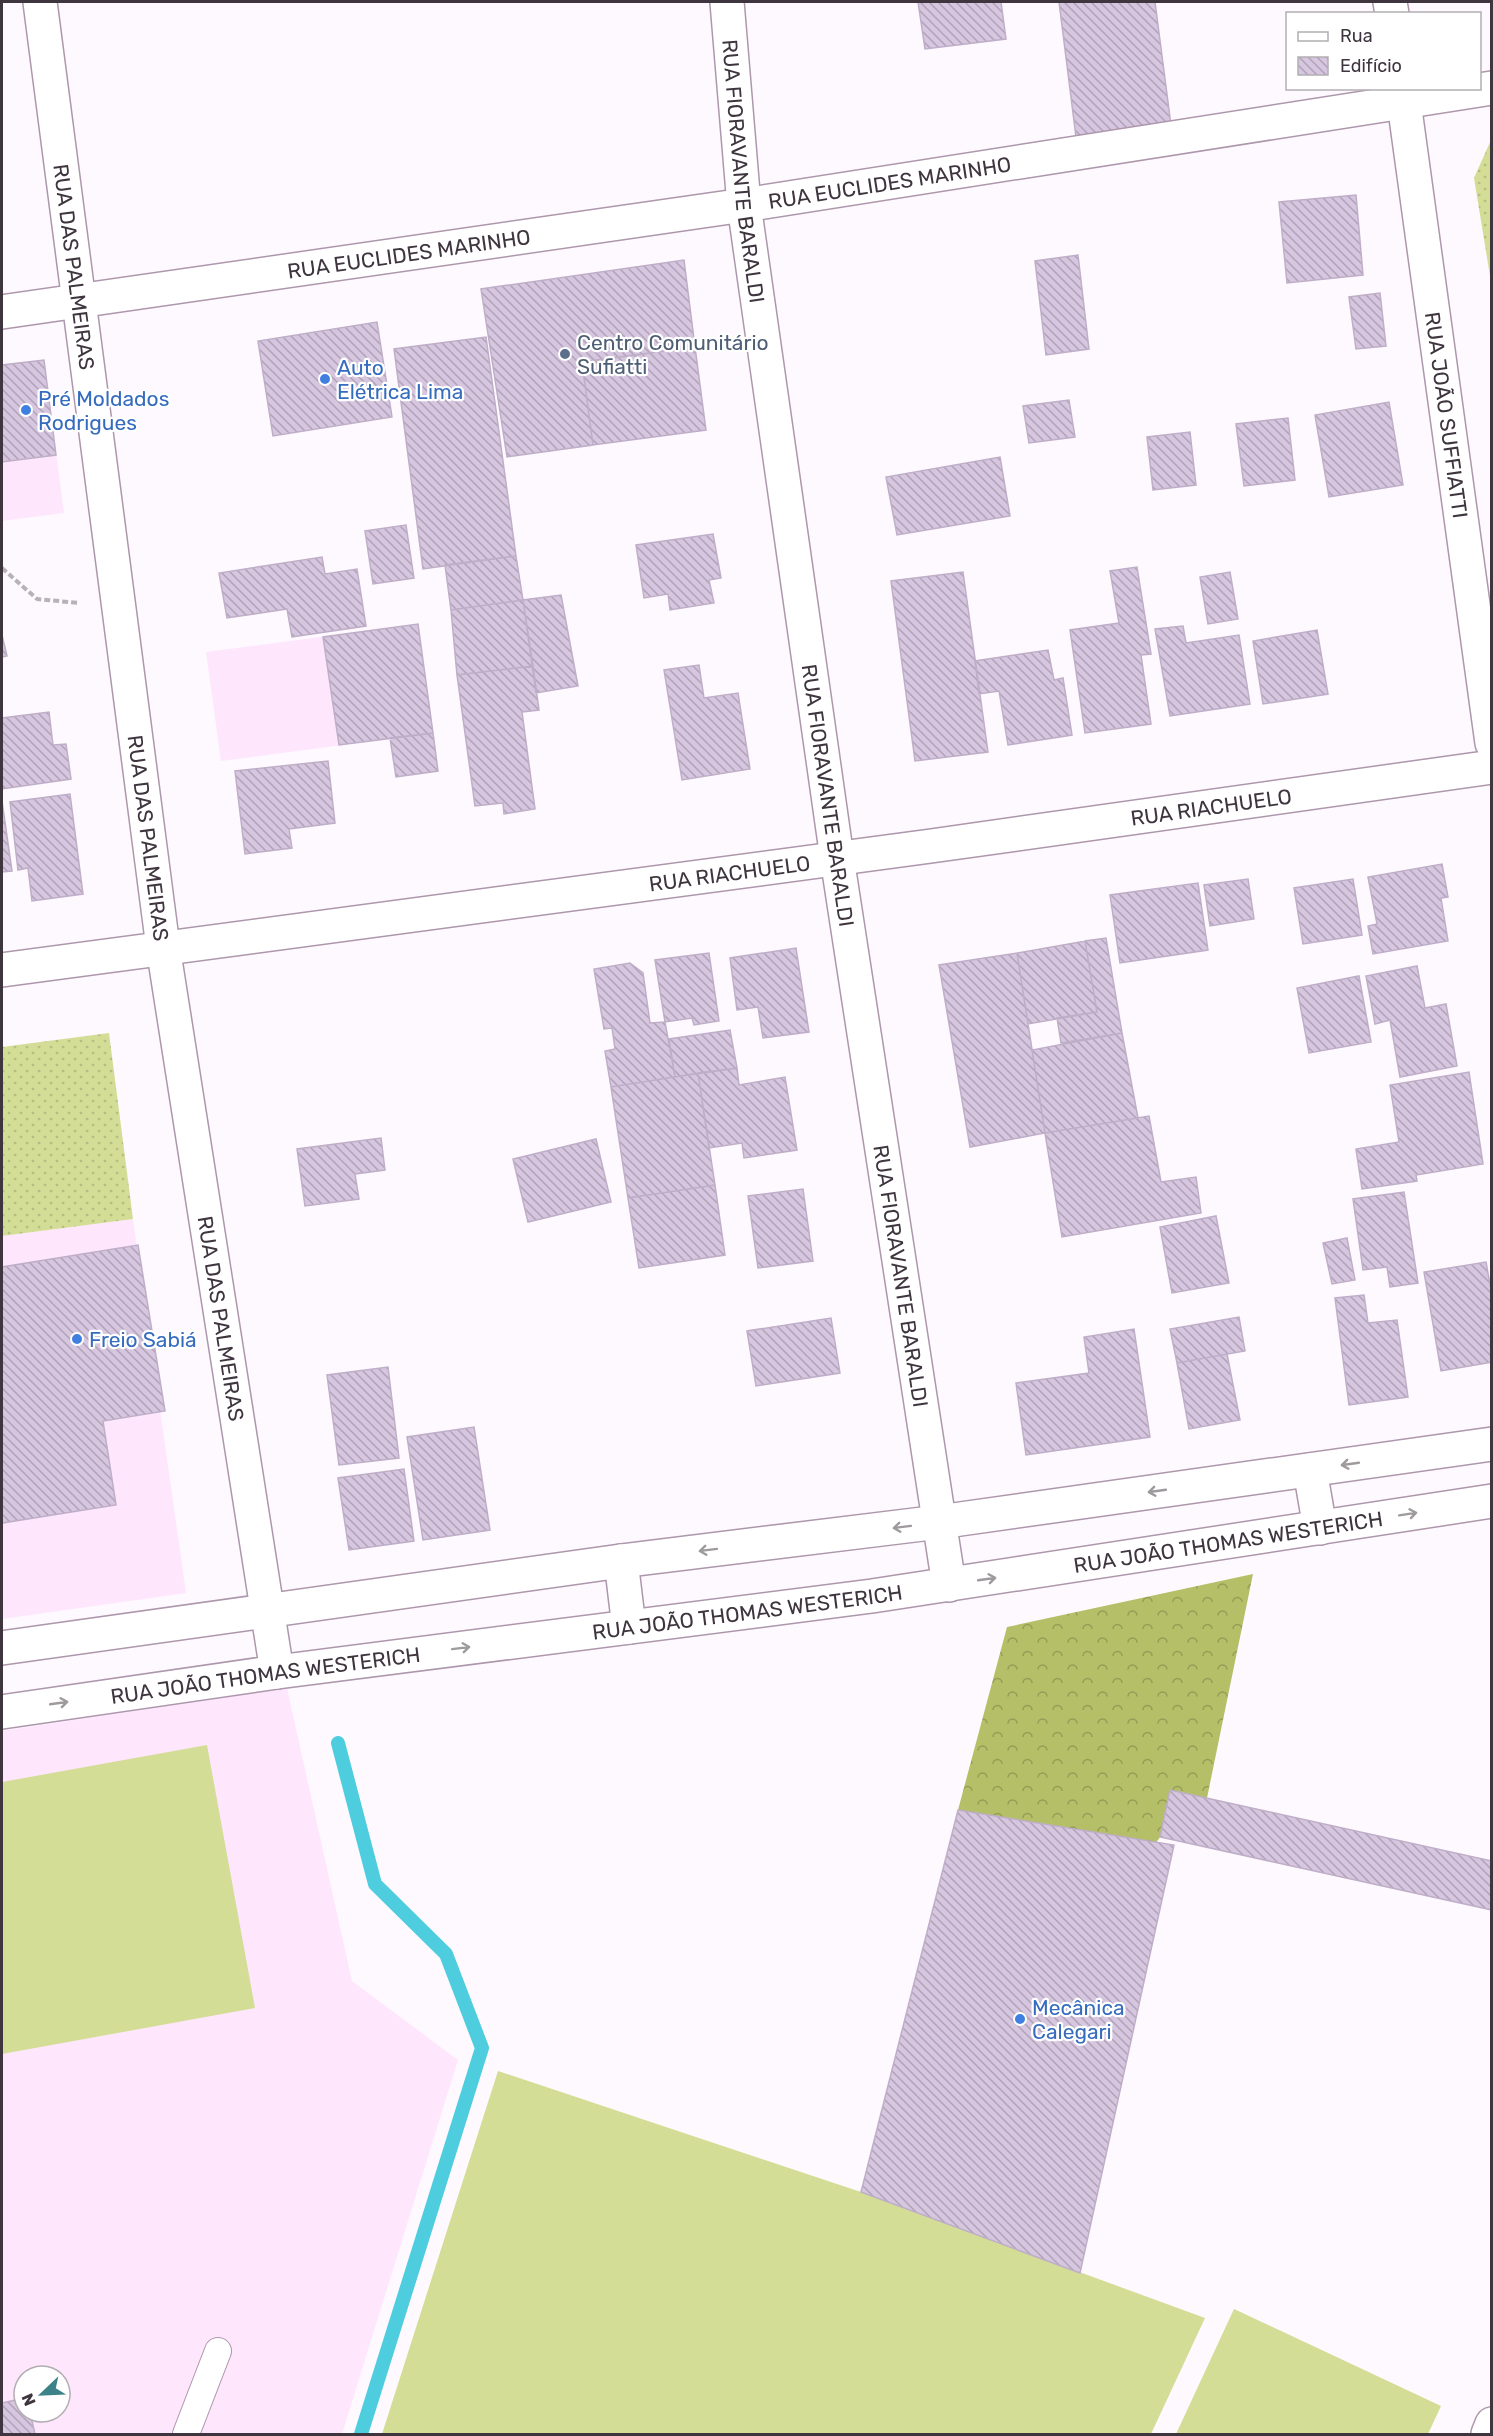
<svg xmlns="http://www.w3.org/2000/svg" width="1493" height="2436" viewBox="0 0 1493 2436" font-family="Rubik,sans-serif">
	<defs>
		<pattern id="grass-dots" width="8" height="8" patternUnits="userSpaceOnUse" patternTransform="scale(1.5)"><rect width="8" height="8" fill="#d3dd96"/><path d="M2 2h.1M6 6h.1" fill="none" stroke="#b6be82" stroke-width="1.8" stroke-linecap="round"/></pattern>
		<pattern id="forest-crowns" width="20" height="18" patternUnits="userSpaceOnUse" patternTransform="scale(1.5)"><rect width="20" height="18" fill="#b4bf67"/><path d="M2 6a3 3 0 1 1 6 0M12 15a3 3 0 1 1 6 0" fill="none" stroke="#949c56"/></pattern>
		<pattern id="building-back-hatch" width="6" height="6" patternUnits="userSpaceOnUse" patternTransform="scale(1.5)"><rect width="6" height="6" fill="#d7c6e0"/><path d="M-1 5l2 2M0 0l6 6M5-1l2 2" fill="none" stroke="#b0a2b7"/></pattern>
	</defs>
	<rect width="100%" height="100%" fill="#fef9fe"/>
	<!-- built -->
	<path fill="#fee6fd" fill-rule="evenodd" d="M 44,360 L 64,513 L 2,521 L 2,365 Z
		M 418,624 L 433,733 L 221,761 L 206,652 Z
		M 133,1219 L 186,1593 L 2,1619 L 2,1236 Z
		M 287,1688 L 352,1981 L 458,2060 L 342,2434 L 2,2434 L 2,1731 ZM 24,2376 L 60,2376 L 60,2412 L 24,2412 Z"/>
	<!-- grass -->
	<path fill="url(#grass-dots)" d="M 1491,140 L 1492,140 L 1491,282 L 1474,178 Z
		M 109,1033 L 133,1219 L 2,1236 L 2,1047 Z"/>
	<!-- forest -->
	<path fill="url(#forest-crowns)" d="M 1253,1574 L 1207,1798 L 1170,1790 L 1160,1837 L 1156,1843 L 958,1810 L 1007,1627 Z"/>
	<!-- pitch -->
	<path fill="#d3dd96" d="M 207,1745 L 255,2008 L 2,2054 L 2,1782 Z
		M 498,2071 L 861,2192 L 1205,2318 L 1151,2434 L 382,2434 Z
		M 1234,2309 L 1441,2406 L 1428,2434 L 1176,2434 Z"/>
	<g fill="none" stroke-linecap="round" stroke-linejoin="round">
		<!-- stream -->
		<path stroke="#4ecddf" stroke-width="14" d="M 338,1743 L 375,1884 L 446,1954 L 482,2048 L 361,2434"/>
	</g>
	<!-- building -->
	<path fill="url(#building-back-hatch)" stroke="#bfaec8" stroke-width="1.5" d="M 918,2 L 1001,2 L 1006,39 L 925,49 Z
		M 1059,2 L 1155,2 L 1171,125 L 1076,137 Z
		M 1356,195 L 1363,275 L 1287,283 L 1279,202 Z
		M 1078,255 L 1089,349 L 1046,355 L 1035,261 Z
		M 684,260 L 695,347 L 582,362 L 593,445 L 507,457 L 481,289 Z
		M 1380,293 L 1386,346 L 1356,349 L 1349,297 Z
		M 377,322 L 392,417 L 273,436 L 258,341 Z
		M 486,337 L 516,556 L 423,569 L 394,349 Z
		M 695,347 L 706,430 L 593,445 L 582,362 Z
		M 44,360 L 56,455 L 2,462 L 2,365 Z
		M 1069,400 L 1075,437 L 1029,443 L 1023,406 Z
		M 1389,402 L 1403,485 L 1329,497 L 1315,415 Z
		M 1288,418 L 1295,480 L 1244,486 L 1236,424 Z
		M 1190,432 L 1196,485 L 1153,490 L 1147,437 Z
		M 1000,457 L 1010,516 L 897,535 L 886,477 Z
		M 406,525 L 414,578 L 373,584 L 365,531 Z
		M 713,534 L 721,578 L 709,580 L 714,603 L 670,610 L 668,594 L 644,598 L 636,545 Z
		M 516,556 L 523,600 L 451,610 L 445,565 Z
		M 322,557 L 325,574 L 357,569 L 366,626 L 292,637 L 287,609 L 227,618 L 219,573 Z
		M 1137,567 L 1151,654 L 1141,655 L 1151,724 L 1085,733 L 1070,630 L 1119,623 L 1110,571 Z
		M 963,572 L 988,752 L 915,761 L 891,581 Z
		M 1230,572 L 1238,619 L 1208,624 L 1200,577 Z
		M 561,595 L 578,686 L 536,693 L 523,600 Z
		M 523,600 L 533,666 L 457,675 L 451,610 Z
		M 418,624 L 433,733 L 339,745 L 323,637 Z
		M 1183,626 L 1186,643 L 1239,635 L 1250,704 L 1170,716 L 1155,629 Z
		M 1317,630 L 1328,694 L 1263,704 L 1253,641 Z
		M 2,635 L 7,656 L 2,657 Z
		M 1048,650 L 1054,680 L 1063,678 L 1072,735 L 1008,745 L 999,691 L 979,694 L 975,661 Z
		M 699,665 L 704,698 L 738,693 L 750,769 L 682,780 L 664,670 Z
		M 533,666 L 539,710 L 522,712 L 535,809 L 504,814 L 503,803 L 475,806 L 457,675 Z
		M 49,712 L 53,745 L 66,744 L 71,779 L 2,789 L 2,718 Z
		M 433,733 L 438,771 L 396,777 L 390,738 Z
		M 328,761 L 335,823 L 289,829 L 292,848 L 245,854 L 235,771 Z
		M 70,794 L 83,894 L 32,901 L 28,868 L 18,870 L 10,802 Z
		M 2,801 L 12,871 L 2,872 Z
		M 1442,864 L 1448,897 L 1441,898 L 1448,941 L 1373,954 L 1368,926 L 1377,924 L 1368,877 Z
		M 1248,879 L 1254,919 L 1210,926 L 1204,885 Z
		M 1353,879 L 1362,935 L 1303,944 L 1294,888 Z
		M 1198,883 L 1208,950 L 1120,963 L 1110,895 Z
		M 1106,938 L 1122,1033 L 1061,1043 L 1057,1018 L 1097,1012 L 1085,941 Z
		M 1085,941 L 1097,1012 L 1028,1024 L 1017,953 Z
		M 796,948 L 809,1032 L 763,1038 L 758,1007 L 737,1010 L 730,958 Z
		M 709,953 L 719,1021 L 694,1025 L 692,1018 L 665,1022 L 655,960 Z
		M 1017,953 L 1045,1133 L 970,1147 L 939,965 Z
		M 630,963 L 643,973 L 650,1023 L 665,1022 L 675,1077 L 611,1087 L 605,1051 L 615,1049 L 612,1028 L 604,1029 L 594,969 Z
		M 1417,966 L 1425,1008 L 1446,1004 L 1457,1066 L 1400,1077 L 1390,1020 L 1375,1024 L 1366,976 Z
		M 1359,976 L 1371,1042 L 1309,1053 L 1297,988 Z
		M 730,1030 L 737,1068 L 675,1077 L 669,1039 Z
		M 1122,1033 L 1138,1118 L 1045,1133 L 1032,1050 Z
		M 737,1068 L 739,1085 L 785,1077 L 797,1150 L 744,1158 L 742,1143 L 709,1148 L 698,1073 Z
		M 1469,1072 L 1483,1164 L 1416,1175 L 1417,1181 L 1362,1189 L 1356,1149 L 1399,1142 L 1390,1085 Z
		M 698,1073 L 715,1185 L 628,1198 L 611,1087 Z
		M 1149,1116 L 1161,1182 L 1196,1177 L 1201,1213 L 1062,1237 L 1045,1133 Z
		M 381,1138 L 385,1170 L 355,1174 L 359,1199 L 305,1206 L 297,1149 Z
		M 596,1139 L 611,1202 L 528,1222 L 513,1159 Z
		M 715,1185 L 725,1255 L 639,1268 L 628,1198 Z
		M 803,1189 L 813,1261 L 758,1268 L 748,1196 Z
		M 1404,1192 L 1418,1283 L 1390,1287 L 1387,1267 L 1363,1270 L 1353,1199 Z
		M 1216,1216 L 1229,1283 L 1172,1293 L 1160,1227 Z
		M 1347,1238 L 1355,1280 L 1332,1284 L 1323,1243 Z
		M 138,1245 L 165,1411 L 103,1421 L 116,1505 L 2,1523 L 2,1267 Z
		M 1486,1262 L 1492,1295 L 1492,1362 L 1441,1371 L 1424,1272 Z
		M 1364,1295 L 1368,1323 L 1397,1320 L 1408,1397 L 1349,1405 L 1335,1298 Z
		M 1239,1317 L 1245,1351 L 1177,1363 L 1170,1329 Z
		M 831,1318 L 840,1373 L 756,1386 L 747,1331 Z
		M 1134,1329 L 1150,1437 L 1026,1455 L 1016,1383 L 1089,1373 L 1084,1337 Z
		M 1227,1354 L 1240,1420 L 1189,1429 L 1177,1363 Z
		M 388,1367 L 399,1458 L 339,1465 L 327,1375 Z
		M 474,1427 L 490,1530 L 423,1540 L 407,1437 Z
		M 404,1469 L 414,1541 L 349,1550 L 338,1478 Z
		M 1170,1790 L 1492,1861 L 1492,1910 L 1160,1837 Z
		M 958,1810 L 1174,1845 L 1080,2273 L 861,2192 Z
		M 24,2398 L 24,2412 L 30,2412 L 35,2434 L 2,2434 L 2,2403 Z"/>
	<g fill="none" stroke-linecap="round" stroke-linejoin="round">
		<!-- lane casing -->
		<g stroke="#ad97ac" stroke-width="28">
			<path id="lane" d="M 186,2434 L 218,2351"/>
		</g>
		<!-- street casing -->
		<g stroke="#ad97ac" stroke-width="36">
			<g id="street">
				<path id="s1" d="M 727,2 L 744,205 L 837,858 L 949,1585"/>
				<path d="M 1390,2 L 1392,14"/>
				<path id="s2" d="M 1402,88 L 1492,743"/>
				<path id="s3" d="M 2,312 L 744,205 L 1492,88"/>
				<path id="s4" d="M 2,970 L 931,846 L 1492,767"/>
				<path d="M 1488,2434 L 1492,2424"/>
			</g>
		</g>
		<!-- secondary casing -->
		<g stroke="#ad97ac" stroke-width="36">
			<g id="secondary">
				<path id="s5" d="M 40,2 L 163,947 L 277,1672"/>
				<path d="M 1310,1470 L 1320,1528"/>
				<path d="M 621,1561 L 629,1627"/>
				<path d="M 2,1648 L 621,1561 L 939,1522 L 1492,1444"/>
				<path id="s6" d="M 2,1712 L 277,1672 L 872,1596 L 1492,1501"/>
			</g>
		</g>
		<!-- path -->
		<path stroke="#b8b2b8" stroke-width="4" stroke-dasharray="6 3" stroke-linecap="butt" d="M 2,568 L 37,599 L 79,603"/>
		<!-- lane -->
		<use href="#lane" stroke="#fff" stroke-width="26"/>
		<!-- street -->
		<use href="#street" stroke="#fff" stroke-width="33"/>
		<!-- secondary -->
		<use href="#secondary" stroke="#fff" stroke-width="33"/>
	</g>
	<!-- one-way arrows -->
	<defs><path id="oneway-shaft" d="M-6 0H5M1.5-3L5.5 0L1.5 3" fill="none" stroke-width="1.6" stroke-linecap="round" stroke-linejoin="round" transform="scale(1.5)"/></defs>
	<g stroke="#9e9a9e">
		<use href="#oneway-shaft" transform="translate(1350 1464) rotate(172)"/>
		<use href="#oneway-shaft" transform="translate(1157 1491) rotate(172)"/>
		<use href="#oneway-shaft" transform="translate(1408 1514) rotate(-9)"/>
		<use href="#oneway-shaft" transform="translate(902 1527) rotate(173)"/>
		<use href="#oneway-shaft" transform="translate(708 1550) rotate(173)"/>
		<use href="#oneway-shaft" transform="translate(987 1579) rotate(-8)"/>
		<use href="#oneway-shaft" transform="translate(461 1648) rotate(-7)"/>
		<use href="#oneway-shaft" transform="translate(59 1703) rotate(-8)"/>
	</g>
	<!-- markers -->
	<circle fill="#5c6f8a" stroke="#fff" stroke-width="2" cx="565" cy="354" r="6"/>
	<g fill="#3f7fe0" stroke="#fff" stroke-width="2">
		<circle cx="325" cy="379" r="6"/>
		<circle cx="26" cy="410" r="6"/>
		<circle cx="77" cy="1339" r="6"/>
		<circle cx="1020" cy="2019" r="6"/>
	</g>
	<g text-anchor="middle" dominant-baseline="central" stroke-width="4.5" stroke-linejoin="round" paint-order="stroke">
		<!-- street labels -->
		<g font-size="21" fill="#3e353e" stroke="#fff">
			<text stroke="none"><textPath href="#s1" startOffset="170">RUA FIORAVANTE BARALDI</textPath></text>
			<text stroke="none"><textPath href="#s3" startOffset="897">RUA EUCLIDES MARINHO</textPath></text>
			<text stroke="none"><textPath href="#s3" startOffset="411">RUA EUCLIDES MARINHO</textPath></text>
			<text stroke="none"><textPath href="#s5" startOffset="267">RUA DAS PALMEIRAS</textPath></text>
			<text stroke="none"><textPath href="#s2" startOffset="330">RUA JOÃO SUFFIATTI</textPath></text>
			<text stroke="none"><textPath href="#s1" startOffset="800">RUA FIORAVANTE BARALDI</textPath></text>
			<text stroke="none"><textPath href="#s4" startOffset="1220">RUA RIACHUELO</textPath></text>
			<text stroke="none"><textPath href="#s5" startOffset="843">RUA DAS PALMEIRAS</textPath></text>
			<text stroke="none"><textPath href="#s4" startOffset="734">RUA RIACHUELO</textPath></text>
			<text stroke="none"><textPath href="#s1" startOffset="1286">RUA FIORAVANTE BARALDI</textPath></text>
			<text stroke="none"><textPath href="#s5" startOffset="1329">RUA DAS PALMEIRAS</textPath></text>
			<text stroke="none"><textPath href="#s6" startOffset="1238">RUA JOÃO THOMAS WESTERICH</textPath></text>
			<text stroke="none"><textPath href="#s6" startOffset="752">RUA JOÃO THOMAS WESTERICH</textPath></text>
			<text stroke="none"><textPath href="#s6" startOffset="266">RUA JOÃO THOMAS WESTERICH</textPath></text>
		</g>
		<!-- service labels -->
		<g font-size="21" fill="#4e5e75" stroke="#fff" text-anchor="start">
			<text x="577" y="342">Centro Comunitário<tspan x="577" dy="24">Sufiatti</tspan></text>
		</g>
		<!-- shop labels -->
		<g font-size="21" fill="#366cbe" stroke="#fff" text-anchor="start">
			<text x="337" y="367">Auto<tspan x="337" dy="24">Elétrica Lima</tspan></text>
			<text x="38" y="398">Pré Moldados<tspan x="38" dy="24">Rodrigues</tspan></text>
			<text x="89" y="1339">Freio Sabiá</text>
			<text x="1032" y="2007">Mecânica<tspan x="1032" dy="24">Calegari</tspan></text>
		</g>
	</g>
	<!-- border -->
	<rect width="1493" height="2436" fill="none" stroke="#3e353e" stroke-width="6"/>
	<!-- legend -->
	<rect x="1286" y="12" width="195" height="78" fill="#ffffff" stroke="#b2aeb2" stroke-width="1.5"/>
	<rect x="1298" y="32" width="30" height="9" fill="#ffffff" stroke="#b2aeb2" stroke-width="1.5"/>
	<text x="1340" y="42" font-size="18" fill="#3e353e">Rua</text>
	<rect x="1298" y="57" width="30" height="18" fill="url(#building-back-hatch)" stroke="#b2aeb2" stroke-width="1.5"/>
	<text x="1340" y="72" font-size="18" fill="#3e353e">Edifício</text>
	<!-- north arrow -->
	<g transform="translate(42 2394) rotate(247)"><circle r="28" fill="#ffffff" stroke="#b2aeb2" stroke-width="1.5"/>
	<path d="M0-4.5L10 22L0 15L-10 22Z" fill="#3b8388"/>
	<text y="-9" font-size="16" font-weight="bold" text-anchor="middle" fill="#3e353e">N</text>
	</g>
</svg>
